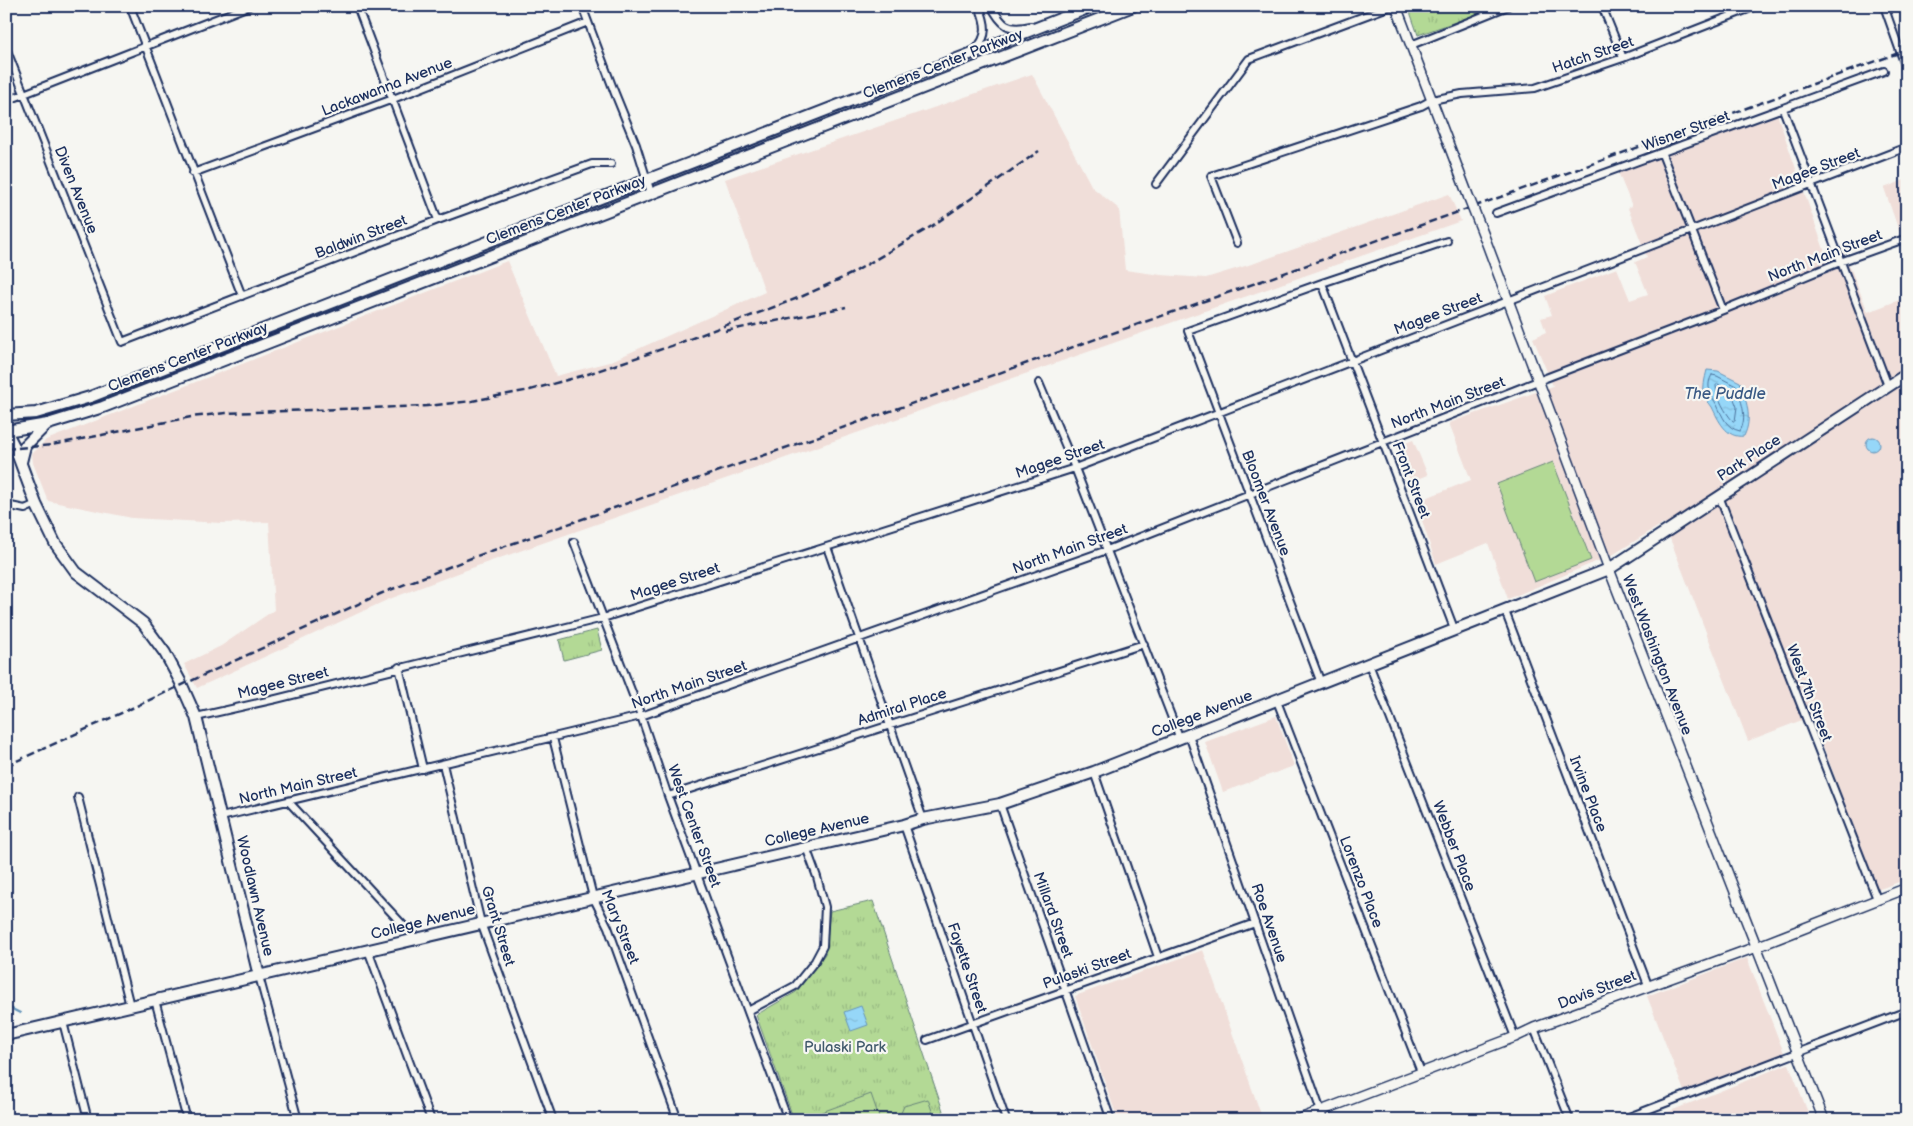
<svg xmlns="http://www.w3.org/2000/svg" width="1913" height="1126" viewBox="0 0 1913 1126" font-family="'Balsamiq Sans',sans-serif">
	<defs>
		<pattern id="park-tufts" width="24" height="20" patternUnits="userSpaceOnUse" patternTransform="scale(1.25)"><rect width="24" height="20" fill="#b3d995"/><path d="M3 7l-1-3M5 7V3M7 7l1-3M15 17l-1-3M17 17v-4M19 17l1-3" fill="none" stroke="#99bb83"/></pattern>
		<pattern id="water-ripples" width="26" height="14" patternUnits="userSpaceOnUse" patternTransform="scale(1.25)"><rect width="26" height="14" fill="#96d7f8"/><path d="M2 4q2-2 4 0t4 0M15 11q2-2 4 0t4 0" fill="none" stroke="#81b9d7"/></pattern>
	</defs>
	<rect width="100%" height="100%" fill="#f6f6f2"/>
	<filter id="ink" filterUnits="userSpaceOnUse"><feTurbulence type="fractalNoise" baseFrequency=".02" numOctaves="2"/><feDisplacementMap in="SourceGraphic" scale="10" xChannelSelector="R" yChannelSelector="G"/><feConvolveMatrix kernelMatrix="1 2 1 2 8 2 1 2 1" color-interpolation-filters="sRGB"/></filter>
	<g filter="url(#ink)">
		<!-- built -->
		<path fill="#f0ded9" d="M 1032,74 L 1092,187 L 1119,209 L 1125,270 L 1161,275 L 1206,278 L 1255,263 L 1449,194 L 1461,221 L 477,566 L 387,600 L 197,688 L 184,664 L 221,646 L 274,610 L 269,522 L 221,523 L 132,518 L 48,501 L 33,463 L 32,454 L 46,440 L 507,261 L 556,376 L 609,362 L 765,292 L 725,179 Z
			M 1777,114 L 1827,258 L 1844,252 L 1868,312 L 1907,297 L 1907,879 L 1877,890 L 1812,716 L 1748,741 L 1664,523 L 1614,554 L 1508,599 L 1488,543 L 1436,564 L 1416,502 L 1471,480 L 1449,423 L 1553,386 L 1533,338 L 1546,332 L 1541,318 L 1552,315 L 1545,296 L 1617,268 L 1630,300 L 1648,294 L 1635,262 L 1647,257 L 1628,208 L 1632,206 L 1618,172 Z
			M 1907,179 L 1907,228 L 1899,231 L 1884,188 Z
			M 1413,440 L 1428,475 L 1411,482 L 1396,447 Z
			M 1276,716 L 1294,766 L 1223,792 L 1205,742 Z
			M 1203,950 L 1263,1120 L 1118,1120 L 1075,996 Z
			M 1747,958 L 1784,1053 L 1684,1091 L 1647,996 Z
			M 1789,1064 L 1811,1120 L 1648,1120 L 1788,1064 Z"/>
		<!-- park -->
		<path fill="url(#park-tufts)" stroke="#67847a" d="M 1408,6 L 1501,6 L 1418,35 Z
			M 597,630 L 602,650 L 564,660 L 559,640 Z
			M 873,901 L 946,1120 L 794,1120 L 756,1015 L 796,992 L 825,954 L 830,911 Z"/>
		<!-- pitch -->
		<path fill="#b3d995" stroke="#67847a" d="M 1553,462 L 1591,560 L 1534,582 L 1497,484 Z
			M 871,1094 L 880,1120 L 812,1120 L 811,1116 Z
			M 928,1099 L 935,1120 L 898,1120 L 904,1106 Z"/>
		<!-- water -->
		<path fill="url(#water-ripples)" stroke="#6594ba" d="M 1707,370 L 1718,371 L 1740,382 C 1746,400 1753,418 1744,436 C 1726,439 1718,419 1712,407 C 1710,404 1706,400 1705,397 C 1702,389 1705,378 1707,370 Z
			M1866 444a7 7 0 1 1 14 0a7 7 0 1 1-14 0Z
			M 861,1006 L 868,1025 L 851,1031 L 844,1012 Z"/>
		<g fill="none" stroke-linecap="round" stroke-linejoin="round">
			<!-- shore -->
			<path stroke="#4c729c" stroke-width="1" d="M 1712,375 L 1717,376 L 1736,386 C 1741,400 1748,417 1740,431 C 1726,428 1723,417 1717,405 C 1711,396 1705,386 1712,375 Z
				M 1718,384 L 1731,391 L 1737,407 L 1735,421 L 1733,421 C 1726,414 1716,396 1716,386 Z"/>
			<!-- stream -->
			<path stroke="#6594ba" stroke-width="2.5" d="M 6,1006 L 20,1013"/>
			<!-- street casing -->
			<g stroke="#1b2f5e" stroke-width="10">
				<path id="street" d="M 130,6 L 242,296
					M 357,6 L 438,220
					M 582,6 L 614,91 L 636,145 L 651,193
					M 991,6 C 1003,26 1007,31 1031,26
					M 1602,6 L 1623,58
					M 1884,6 L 1907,71
					M 1411,45 L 1508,6
					M 6,48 L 122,342 L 438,220 L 592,164 L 611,164
					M 975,50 C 989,36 986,23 979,6
					M 6,101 L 249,6
					M 1783,109 L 1888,386
					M 1662,154 L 1723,310
					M 193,173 L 393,99 L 588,22
					M 1156,184 L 1249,59 L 1391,6
					M 1496,213 L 1884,71
					M 1237,243 L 1211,176 L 1421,106 L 1432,100 L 1462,94 L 1535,88 L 1623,58 L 1756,6
					M 1322,283 L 1455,631
					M 1039,383 L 1075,468 L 1180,739
					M 1719,496 L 1877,899
					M 6,505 L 25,509 L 36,504
					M 574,542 L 641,716 L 668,796 L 788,1120
					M 827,547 L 923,819
					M 1505,611 L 1648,985
					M 1369,664 L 1515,1037
					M 399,667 L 423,769
					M 1321,683 L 1188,331 L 1322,283 L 1447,241
					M 1277,701 L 1421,1072
					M 196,717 L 276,699 L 603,618 L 1075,468 L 1907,147
					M 1189,735 L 1324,1120
					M 553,738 L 593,897 L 608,927 L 678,1120
					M 443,764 L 481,923 L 553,1120
					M 1094,772 L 1158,957
					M 668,796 L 1144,644
					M 78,797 L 130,1006
					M 288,801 L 416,939
					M 1000,804 L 1111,1120
					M 221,817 L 641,716 L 1107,550 L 1538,381 L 1723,310 L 1840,262 L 1907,238
					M 904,825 L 1006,1120
					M 368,950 L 431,1120
					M 259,976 L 298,1120
					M 155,1000 L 187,1120
					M 748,1011 L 795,986 L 815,961 L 823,946 L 825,907 L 817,877 L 806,847
					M 63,1022 L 88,1120
					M 1534,1028 L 1570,1120
					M 927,1040 L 1255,923
					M 1621,1120 L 1907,1011"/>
			</g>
			<!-- secondary casing -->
			<g stroke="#1b2f5e" stroke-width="12">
				<path id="secondary" d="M 1396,6 L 1469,198
					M 1484,236 L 1609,569 L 1824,1120
					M 1297,1120 L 1515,1037 L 1534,1028 L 1756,947 L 1907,888"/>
			</g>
			<!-- primary casing -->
			<g stroke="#1b2f5e" stroke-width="14">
				<path id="primary" d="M 6,415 L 36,413 L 90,397 L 1093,6
					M 6,431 L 48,424 L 103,407 L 1133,6
					M 6,431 L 15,448 L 36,504 L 55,543 L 76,572 L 143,623 L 165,653 L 180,681 L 196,717 L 259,976
					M 21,462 L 25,446 L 47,424
					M 6,1035 L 904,825 L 923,819 L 1000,804 L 1094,772 L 1609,569 L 1907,374"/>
			</g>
			<!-- street -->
			<use href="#street" stroke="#f6f6f2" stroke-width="6"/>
			<!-- secondary -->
			<use href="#secondary" stroke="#f6f6f2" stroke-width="9"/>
			<!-- primary -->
			<use href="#primary" stroke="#f6f6f2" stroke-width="10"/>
			<!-- rail -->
			<path stroke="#1b2f5e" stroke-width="2.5" stroke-dasharray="8 4" stroke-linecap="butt" d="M 725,331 L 846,307
				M 6,449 L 52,445 L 191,417 L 226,413 L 427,406 L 472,401 L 530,390 L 585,375 L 671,346 L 803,296 L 851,274 L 932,226 L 1039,151
				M 6,766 L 380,594 L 474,557 L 1484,203 L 1907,50"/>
			<!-- secondary-bridge casing -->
			<g stroke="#1b2f5e" stroke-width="12" stroke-linecap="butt">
				<path id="secondary-bridge" d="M 1469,198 L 1484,236"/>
			</g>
			<!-- secondary-bridge -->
			<use href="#secondary-bridge" stroke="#f6f6f2" stroke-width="9"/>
		</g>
	</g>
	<g text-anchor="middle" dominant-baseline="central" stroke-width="4.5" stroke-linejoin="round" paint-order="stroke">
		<!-- street labels -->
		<g font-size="15" fill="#1b2f5e" stroke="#f6f6f2">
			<text transform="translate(1593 55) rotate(-19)">Hatch Street</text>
			<text transform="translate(943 64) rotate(-21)">Clemens Center Parkway</text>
			<text transform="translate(387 87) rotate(-21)">Lackawanna Avenue</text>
			<text transform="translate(1686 131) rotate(-20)">Wisner Street</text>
			<text transform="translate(1816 169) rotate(-21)">Magee Street</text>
			<text transform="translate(76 190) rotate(68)">Diven Avenue</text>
			<text transform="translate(566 210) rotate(-21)">Clemens Center Parkway</text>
			<text transform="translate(361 237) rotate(-21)">Baldwin Street</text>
			<text transform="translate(1825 256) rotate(-21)">North Main Street</text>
			<text transform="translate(1438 314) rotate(-21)">Magee Street</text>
			<text transform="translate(188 357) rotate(-21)">Clemens Center Parkway</text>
			<text transform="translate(1448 403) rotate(-21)">North Main Street</text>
			<text transform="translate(1749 458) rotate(-33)">Park Place</text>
			<text transform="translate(1060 459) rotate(-19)">Magee Street</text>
			<text transform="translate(1411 480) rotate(69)">Front Street</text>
			<text transform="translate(1266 503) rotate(69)">Bloomer Avenue</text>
			<text transform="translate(1070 549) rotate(-20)">North Main Street</text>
			<text transform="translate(675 582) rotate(-18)">Magee Street</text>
			<text transform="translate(1657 655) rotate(69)">West Washington Avenue</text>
			<text transform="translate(283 683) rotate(-14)">Magee Street</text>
			<text transform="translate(689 685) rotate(-19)">North Main Street</text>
			<text transform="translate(1809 693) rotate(69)">West 7th Street</text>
			<text transform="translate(902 707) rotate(-18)">Admiral Place</text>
			<text transform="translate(1202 714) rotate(-21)">College Avenue</text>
			<text transform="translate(298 786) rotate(-13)">North Main Street</text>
			<text transform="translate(1588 794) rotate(69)">Irvine Place</text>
			<text transform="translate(694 826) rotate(70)">West Center Street</text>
			<text transform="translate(817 830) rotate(-13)">College Avenue</text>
			<text transform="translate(1454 846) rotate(69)">Webber Place</text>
			<text transform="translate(1361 882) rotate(69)">Lorenzo Place</text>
			<text transform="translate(255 896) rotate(77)">Woodlawn Avenue</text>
			<text transform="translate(1053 915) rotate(70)">Millard Street</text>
			<text transform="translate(423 922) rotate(-14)">College Avenue</text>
			<text transform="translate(1269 923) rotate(71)">Roe Avenue</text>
			<text transform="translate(498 926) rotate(73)">Grant Street</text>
			<text transform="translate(620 927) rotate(68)">Mary Street</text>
			<text transform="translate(967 968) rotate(71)">Fayette Street</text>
			<text transform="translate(1087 969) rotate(-20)">Pulaski Street</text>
			<text transform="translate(1597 990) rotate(-21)">Davis Street</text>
		</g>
		<!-- park labels -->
		<g font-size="15" fill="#415a6c" stroke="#f6f6f2">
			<text x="845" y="1047">Pulaski Park</text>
		</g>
		<!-- water labels -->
		<g font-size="16" font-style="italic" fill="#3a5984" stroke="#f6f6f2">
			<text x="1725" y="394">The Puddle</text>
		</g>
	</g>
	<!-- margin -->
	<rect width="1913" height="1126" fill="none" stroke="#f6f6f2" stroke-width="25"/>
	<rect x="12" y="12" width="1888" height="1101" fill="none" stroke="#1b2f5e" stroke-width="2" filter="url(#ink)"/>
</svg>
